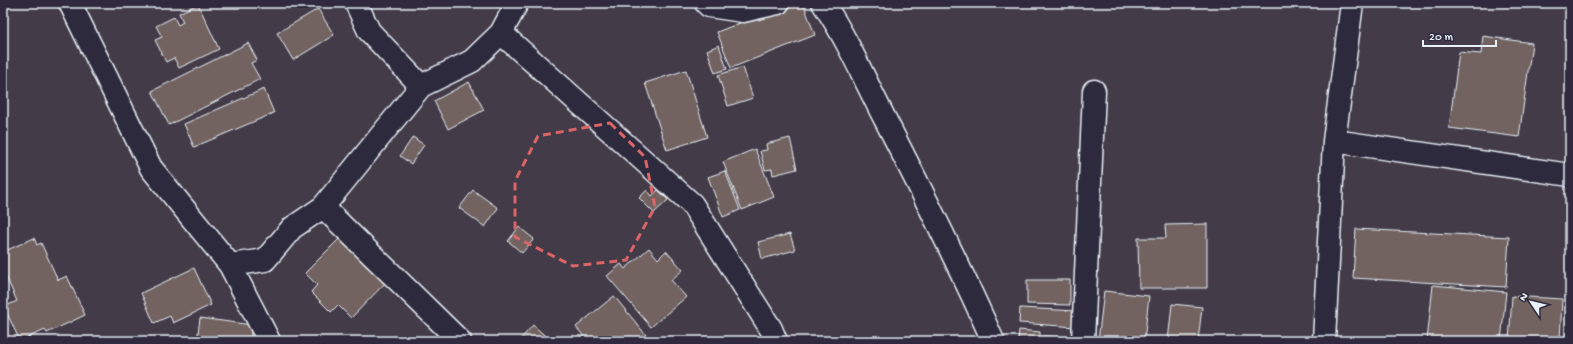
<svg xmlns="http://www.w3.org/2000/svg" width="1573" height="344" viewBox="0 0 1573 344" font-family="'Gochi Hand',sans-serif">
	<rect width="100%" height="100%" fill="#433b48"/>
	<filter id="ink" filterUnits="userSpaceOnUse"><feTurbulence type="fractalNoise" baseFrequency=".025" numOctaves="2"/><feDisplacementMap in="SourceGraphic" scale="8" xChannelSelector="R" yChannelSelector="G"/><feConvolveMatrix kernelMatrix="1 2 1 2 8 2 1 2 1" color-interpolation-filters="sRGB"/></filter>
	<g filter="url(#ink)">
		<!-- building -->
		<path fill="#726360" stroke="#e8f1f8" d="M 615,3 L 627,3 L 623,9 Z
			M 791,3 L 803,3 L 815,35 L 731,68 L 717,32 Z
			M 198,4 L 219,49 L 179,68 L 174,58 L 166,62 L 155,40 L 162,37 L 156,26 L 174,17 L 178,25 L 183,22 L 179,13 Z
			M 318,9 L 334,35 L 293,60 L 277,33 Z
			M 1483,36 L 1532,43 L 1519,137 L 1449,128 L 1459,52 L 1481,54 Z
			M 248,43 L 257,60 L 251,63 L 260,79 L 169,125 L 152,91 Z
			M 719,45 L 727,69 L 715,73 L 707,50 Z
			M 743,67 L 753,98 L 728,106 L 718,75 Z
			M 686,70 L 707,137 L 667,150 L 645,83 Z
			M 469,82 L 484,110 L 448,129 L 434,101 Z
			M 264,89 L 274,113 L 194,147 L 184,124 Z
			M 413,137 L 424,145 L 411,164 L 400,156 Z
			M 790,138 L 797,169 L 773,175 L 772,169 L 765,170 L 760,151 L 767,150 L 766,144 Z
			M 755,149 L 774,197 L 742,210 L 723,162 Z
			M 725,171 L 740,210 L 723,217 L 708,177 Z
			M 473,190 L 498,208 L 485,227 L 459,208 Z
			M 647,190 L 652,196 L 658,190 L 668,200 L 654,213 L 639,198 Z
			M 1207,224 L 1207,288 L 1139,288 L 1138,238 L 1166,238 L 1165,225 Z
			M 519,227 L 534,239 L 522,253 L 508,241 Z
			M 1356,229 L 1509,237 L 1506,287 L 1353,278 Z
			M 790,234 L 795,250 L 762,259 L 758,242 Z
			M 34,238 L 37,245 L 41,243 L 58,280 L 67,276 L 85,315 L 47,333 L 45,330 L 20,341 L 4,307 L 17,301 L 3,270 L 3,252 Z
			M 339,239 L 368,268 L 374,261 L 390,278 L 351,318 L 338,305 L 331,312 L 311,292 L 317,285 L 305,273 Z
			M 649,248 L 658,259 L 666,251 L 683,270 L 671,280 L 686,297 L 651,327 L 607,276 L 621,264 L 625,269 Z
			M 194,268 L 211,305 L 173,323 L 170,316 L 154,323 L 141,293 Z
			M 1027,280 L 1070,280 L 1070,305 L 1027,304 Z
			M 1433,285 L 1506,292 L 1501,341 L 1427,341 Z
			M 1104,291 L 1149,296 L 1144,341 L 1098,341 Z
			M 614,296 L 650,340 L 649,341 L 588,341 L 576,327 Z
			M 1512,296 L 1562,299 L 1560,341 L 1509,341 Z
			M 1172,304 L 1202,307 L 1198,341 L 1168,341 Z
			M 1020,308 L 1077,311 L 1076,327 L 1019,323 Z
			M 200,318 L 252,325 L 250,341 L 197,341 Z
			M 533,325 L 551,341 L 519,341 Z
			M 1019,330 L 1040,332 L 1040,341 L 1018,341 Z
			M 1043,336 L 1067,338 L 1067,341 L 1042,341 Z"/>
		<g fill="none" stroke-linecap="round" stroke-linejoin="round">
			<!-- street casing -->
			<g stroke="#e8f1f8" stroke-width="25">
				<path id="street" d="M 70,3 L 151,168 L 230,265 L 269,341
					M 356,3 L 369,31 L 421,86
					M 706,3 L 709,6 L 743,11 L 778,3
					M 823,3 C 848,40 865,81 886,121 C 923,193 960,266 993,341
					M 501,33 L 692,204 L 771,329 L 776,341
					M 1334,141 L 1570,175
					M 323,207 L 460,341
					M 230,265 L 265,260 L 292,228 L 323,207 L 421,86 L 472,61 L 501,33 L 517,3
					M 1083,341 L 1094,91
					M 1324,341 L 1334,141 L 1352,3"/>
			</g>
			<!-- street -->
			<use href="#street" stroke="#2f2a3d" stroke-width="22"/>
		</g>
	</g>
	<!-- marked area -->
	<path fill="none" stroke="#db6466" stroke-width="3" stroke-dasharray="8 5" stroke-linejoin="round" d="M 610,123 L 645,157 L 655,207 L 626,260 L 573,266 L 515,237 L 515,181 L 538,136 Z"/>
	<!-- margin -->
	<rect width="1573" height="344" fill="none" stroke="#2f2a3d" stroke-width="16"/>
	<rect x="8" y="8" width="1557" height="328" fill="none" stroke="#e8f1f8" stroke-width="1.5" filter="url(#ink)"/>
	<!-- north arrow -->
	<g transform="translate(1531 302) rotate(305)" stroke="#2f2a3d" stroke-width="3" paint-order="stroke">
	<path d="M0-3L7 15L0 10L-7 15Z" fill="#e8f1f8"/>
	<text y="-6" font-size="11" font-weight="bold" text-anchor="middle" fill="#e8f1f8">N</text>
	</g>
	<!-- scale -->
	<path d="M1423 40v6h73v-6" fill="none" stroke="#e8f1f8" stroke-width="2"/>
	<text x="1429" y="40" font-size="12" fill="#e8f1f8" stroke="#2f2a3d" stroke-width="3" paint-order="stroke">20 m</text>
</svg>
